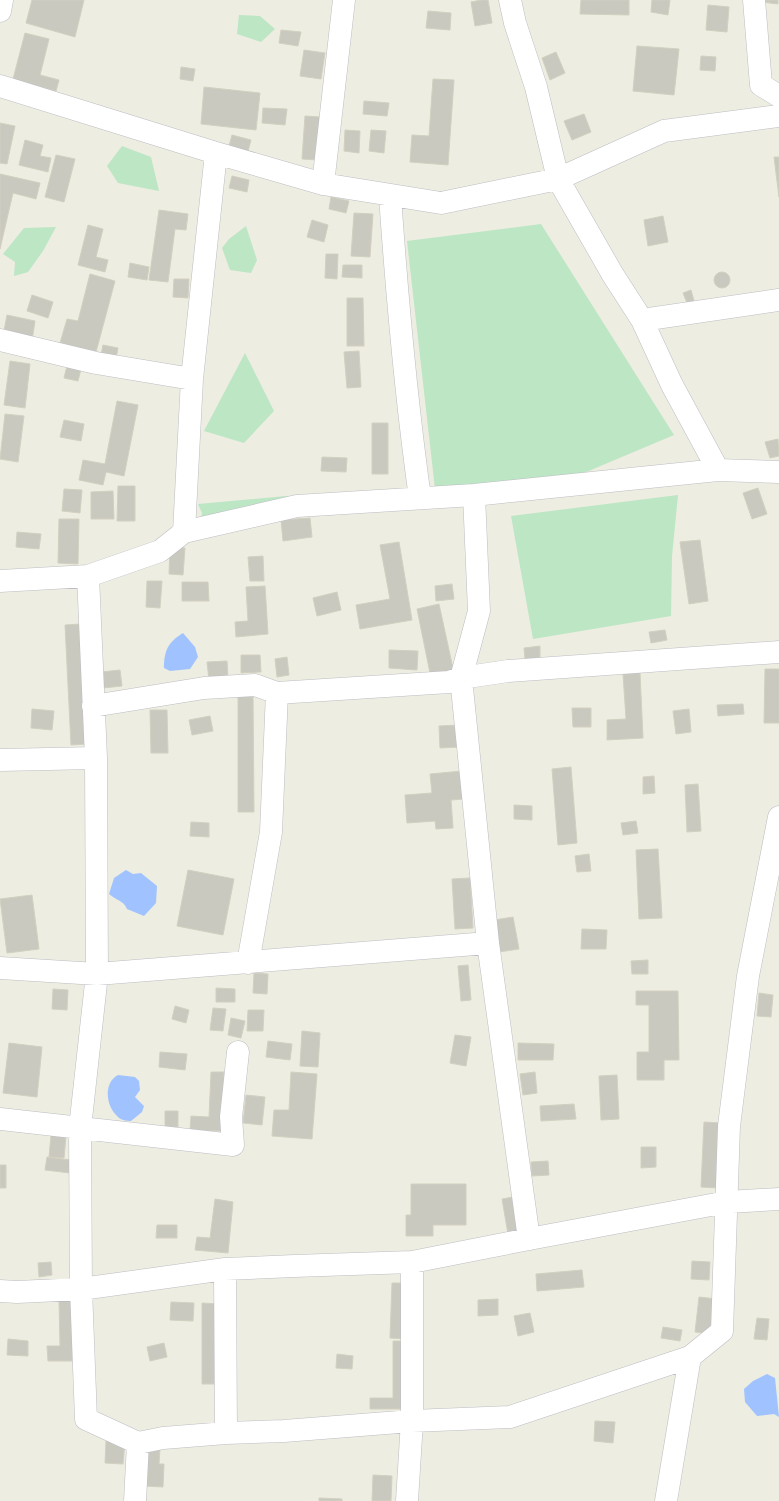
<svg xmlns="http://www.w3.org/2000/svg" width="779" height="1501" viewBox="0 0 779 1501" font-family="Barlow,sans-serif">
	<rect width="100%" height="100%" fill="#edede1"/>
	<!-- green -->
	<path fill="#bce6c4" d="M 239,15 L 260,16 L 275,29 L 261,42 L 237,34 Z
		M 122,146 L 151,157 L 159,191 L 118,183 L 107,166 Z
		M 541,224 L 674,435 L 579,475 L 435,489 L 407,241 Z
		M 246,226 L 257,260 L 251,273 L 230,270 L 222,248 L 229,239 Z
		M 56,227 L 43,251 L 28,272 L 14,276 L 15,262 L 3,254 L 24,228 Z
		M 245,353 L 274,411 L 244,443 L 204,431 Z
		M 678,495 L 672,556 L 671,616 L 533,639 L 511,516 Z
		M 286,496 L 309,500 L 200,523 L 202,513 L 198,504 Z"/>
	<!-- water -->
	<path fill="#a0c3ff" d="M 183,633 L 195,647 L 198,657 L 190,669 L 170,671 L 164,668 C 164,651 168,642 183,633 Z
		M 126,870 L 133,874 L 141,873 L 157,886 L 156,903 L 144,916 L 127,909 C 123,900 117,901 109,894 L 114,878 Z
		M 118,1075 L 135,1077 L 139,1081 L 140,1090 L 135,1097 L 144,1106 L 142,1112 L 131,1121 C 126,1121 120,1120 117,1116 C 106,1106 103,1083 118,1075 Z
		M 767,1374 L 775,1378 L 779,1417 L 774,1414 L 757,1416 L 745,1402 L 744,1389 L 753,1381 Z"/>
	<!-- building -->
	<path fill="#cac9c0" stroke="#d2d0bf" d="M 32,0 L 84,0 L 75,37 L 26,23 Z
		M 481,0 L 488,0 L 492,23 L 475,26 L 471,2 Z
		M 581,0 L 629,0 L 629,15 L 580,14 Z
		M 652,0 L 670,0 L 668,15 L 651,12 Z
		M 761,0 L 778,0 L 778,4 L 761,2 Z
		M 708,5 L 729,7 L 727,32 L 706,30 Z
		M 428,11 L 451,13 L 450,30 L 426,28 Z
		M 281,30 L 301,32 L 298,46 L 279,43 Z
		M 25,33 L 49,39 L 40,75 L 59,80 L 56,91 L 13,79 Z
		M 637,46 L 679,49 L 674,95 L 633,91 Z
		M 304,50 L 325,53 L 321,79 L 300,76 Z
		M 556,52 L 565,73 L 550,80 L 542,58 Z
		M 701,56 L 716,57 L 715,71 L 700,70 Z
		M 181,67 L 195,69 L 193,81 L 180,79 Z
		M 433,79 L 454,80 L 448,165 L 410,162 L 412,135 L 429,136 Z
		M 204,87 L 260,93 L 256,130 L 201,124 Z
		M 364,101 L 389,103 L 387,116 L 363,114 Z
		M 263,108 L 287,109 L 285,125 L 262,123 Z
		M 584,114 L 591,132 L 572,140 L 564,121 Z
		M 305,116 L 321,117 L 318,160 L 302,159 Z
		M 0,123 L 15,126 L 7,164 L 0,163 Z
		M 345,130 L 360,131 L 359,153 L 344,151 Z
		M 371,130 L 386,131 L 384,153 L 369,151 Z
		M 232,135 L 251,140 L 247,155 L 228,150 Z
		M 25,140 L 43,145 L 40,156 L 51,158 L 48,172 L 19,165 Z
		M 56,155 L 75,159 L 64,202 L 45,197 Z
		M 774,157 L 779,157 L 779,197 Z
		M 0,174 L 40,183 L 36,199 L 13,193 L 0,249 Z
		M 232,176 L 249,180 L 247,192 L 229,188 Z
		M 331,197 L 349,201 L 346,213 L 329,209 Z
		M 159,210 L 188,214 L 186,230 L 175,229 L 168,282 L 149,280 Z
		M 354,213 L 373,214 L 370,257 L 351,256 Z
		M 663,216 L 668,242 L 648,246 L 644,220 Z
		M 312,220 L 328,225 L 324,242 L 307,237 Z
		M 88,225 L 103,229 L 96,257 L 108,260 L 105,272 L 78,265 Z
		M 326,254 L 338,254 L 337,279 L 325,278 Z
		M 130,263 L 149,267 L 147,280 L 128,277 Z
		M 343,265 L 362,265 L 362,278 L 342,277 Z
		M714 280a8 8 0 1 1 16 0a8 8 0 1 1-16 0Z
		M 90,274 L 115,281 L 96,352 L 60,343 L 67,319 L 78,321 Z
		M 174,279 L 189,279 L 188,298 L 173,297 Z
		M 691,290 L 694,301 L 687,303 L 683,293 Z
		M 32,295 L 53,302 L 48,318 L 27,311 Z
		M 347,298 L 363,298 L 364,346 L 347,346 Z
		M 7,315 L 35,321 L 32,341 L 3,336 Z
		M 103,345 L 118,348 L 116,359 L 101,355 Z
		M 359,351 L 361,387 L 347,388 L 344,352 Z
		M 10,361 L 30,364 L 25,408 L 4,405 Z
		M 67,366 L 81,369 L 78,381 L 64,378 Z
		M 117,401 L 138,405 L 124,476 L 106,472 L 103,485 L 79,480 L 83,460 L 105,464 Z
		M 5,414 L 24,416 L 18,462 L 0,459 Z
		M 64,420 L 84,424 L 81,441 L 60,437 Z
		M 372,423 L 388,423 L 388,474 L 372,474 Z
		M 778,439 L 779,456 L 770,458 L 765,442 Z
		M 322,457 L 347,458 L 346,472 L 321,471 Z
		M 118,486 L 135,486 L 135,521 L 117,521 Z
		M 758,488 L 767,514 L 752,519 L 743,493 Z
		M 64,489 L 82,490 L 80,513 L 62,511 Z
		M 113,491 L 114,519 L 91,519 L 91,492 Z
		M 310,518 L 312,537 L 283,541 L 281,520 Z
		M 59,519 L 79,519 L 78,564 L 58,563 Z
		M 17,532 L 41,534 L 39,549 L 16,547 Z
		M 700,540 L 708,601 L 689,604 L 680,542 Z
		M 399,542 L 412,620 L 360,629 L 356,605 L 390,599 L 380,545 Z
		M 170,547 L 185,548 L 183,575 L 169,574 Z
		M 263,556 L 264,581 L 250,581 L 248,557 Z
		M 147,581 L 162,581 L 160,608 L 146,607 Z
		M 182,582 L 208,582 L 209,601 L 182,601 Z
		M 452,584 L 454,599 L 436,601 L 435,586 Z
		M 265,586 L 268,634 L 236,637 L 235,622 L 248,621 L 246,587 Z
		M 337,592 L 341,610 L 317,616 L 313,598 Z
		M 439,604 L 454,673 L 431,678 L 417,609 Z
		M 81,624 L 87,744 L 71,745 L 65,625 Z
		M 665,630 L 667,640 L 651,643 L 649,632 Z
		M 540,646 L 540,658 L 525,659 L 524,648 Z
		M 389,650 L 418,651 L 417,670 L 389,668 Z
		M 241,655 L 260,655 L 261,672 L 241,673 Z
		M 287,657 L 289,675 L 277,677 L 275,659 Z
		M 227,661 L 228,678 L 209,680 L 207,662 Z
		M 765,669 L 779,669 L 779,723 L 764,723 Z
		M 120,670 L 122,686 L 103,688 L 101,672 Z
		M 640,673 L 643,738 L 607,740 L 607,720 L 626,719 L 623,674 Z
		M 238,692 L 253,692 L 254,812 L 238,812 Z
		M 743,704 L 744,714 L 718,716 L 717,705 Z
		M 572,708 L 591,708 L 591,727 L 573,727 Z
		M 32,709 L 54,711 L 52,730 L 31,728 Z
		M 689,709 L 691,732 L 676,734 L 673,711 Z
		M 150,710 L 167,710 L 168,753 L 151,753 Z
		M 210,716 L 213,731 L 192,735 L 189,720 Z
		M 459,725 L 460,747 L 440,748 L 439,726 Z
		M 571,767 L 577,843 L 558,845 L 552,769 Z
		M 462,771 L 464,799 L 451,800 L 453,828 L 436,829 L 435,821 L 407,823 L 405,795 L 432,793 L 430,774 Z
		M 654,776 L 655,793 L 643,794 L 643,777 Z
		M 698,784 L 701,831 L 687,832 L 685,785 Z
		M 514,805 L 532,806 L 532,820 L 514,819 Z
		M 636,821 L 638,833 L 623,835 L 621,823 Z
		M 191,822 L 209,823 L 209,837 L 190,836 Z
		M 658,849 L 662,918 L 639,919 L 636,850 Z
		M 589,854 L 591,871 L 577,872 L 575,856 Z
		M 188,870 L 234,879 L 223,935 L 177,926 Z
		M 470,878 L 473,928 L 455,929 L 452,879 Z
		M 32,895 L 39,949 L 7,953 L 0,899 Z
		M 513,917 L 519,949 L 499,952 L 494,920 Z
		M 582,929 L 607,930 L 606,949 L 581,949 Z
		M 648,960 L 648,974 L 632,974 L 631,961 Z
		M 468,965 L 471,1000 L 461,1001 L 458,966 Z
		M 254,973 L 268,974 L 267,994 L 253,993 Z
		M 216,988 L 235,989 L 235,1002 L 216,1002 Z
		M 53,989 L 68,990 L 67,1010 L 52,1009 Z
		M 636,991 L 678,991 L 679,1060 L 664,1060 L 664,1080 L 637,1080 L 637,1052 L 649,1052 L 649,1005 L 636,1005 Z
		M 759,993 L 773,995 L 771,1017 L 757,1016 Z
		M 175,1006 L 189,1010 L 186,1023 L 172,1019 Z
		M 213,1008 L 226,1009 L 223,1031 L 210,1030 Z
		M 248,1010 L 264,1010 L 263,1031 L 247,1031 Z
		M 231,1018 L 245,1021 L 241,1038 L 228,1035 Z
		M 302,1031 L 320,1033 L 318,1067 L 300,1066 Z
		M 455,1035 L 471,1037 L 466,1066 L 450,1063 Z
		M 268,1041 L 292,1044 L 290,1060 L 266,1057 Z
		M 9,1043 L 42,1047 L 37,1097 L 3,1093 Z
		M 518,1043 L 554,1044 L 553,1060 L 518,1060 Z
		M 160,1052 L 187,1054 L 185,1070 L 159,1067 Z
		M 211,1072 L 224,1072 L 222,1131 L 190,1130 L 191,1116 L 209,1117 Z
		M 291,1072 L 317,1074 L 312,1139 L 272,1136 L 274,1110 L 289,1110 Z
		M 535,1072 L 537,1093 L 523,1095 L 520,1074 Z
		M 617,1075 L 619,1119 L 601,1120 L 599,1076 Z
		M 246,1095 L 265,1097 L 262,1125 L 243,1123 Z
		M 574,1104 L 576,1119 L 541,1121 L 540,1106 Z
		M 165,1111 L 178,1111 L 178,1127 L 165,1127 Z
		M 704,1122 L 720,1123 L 717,1188 L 701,1187 Z
		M 51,1135 L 66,1136 L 64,1158 L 49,1157 Z
		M 641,1147 L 656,1147 L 656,1167 L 641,1168 Z
		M 47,1157 L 71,1160 L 70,1173 L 45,1170 Z
		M 548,1161 L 549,1175 L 532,1176 L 531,1162 Z
		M 0,1165 L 6,1165 L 6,1188 L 0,1188 Z
		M 411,1184 L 466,1184 L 466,1225 L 433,1225 L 433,1236 L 406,1236 L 406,1215 L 411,1215 Z
		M 513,1197 L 519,1232 L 508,1234 L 502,1199 Z
		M 215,1199 L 233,1202 L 228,1253 L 195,1250 L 197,1237 L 210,1238 Z
		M 157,1225 L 177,1225 L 177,1238 L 156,1238 Z
		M 692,1261 L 710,1262 L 709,1280 L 691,1279 Z
		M 51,1262 L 52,1275 L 39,1277 L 38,1263 Z
		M 582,1270 L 584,1287 L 537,1291 L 536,1274 Z
		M 392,1283 L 408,1283 L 406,1339 L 390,1338 Z
		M 699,1297 L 717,1299 L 713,1334 L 695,1332 Z
		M 72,1299 L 73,1361 L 48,1361 L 47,1346 L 60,1346 L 59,1300 Z
		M 498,1299 L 498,1315 L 478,1316 L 478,1300 Z
		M 171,1302 L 194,1303 L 193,1321 L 170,1320 Z
		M 202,1303 L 219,1304 L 219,1384 L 202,1384 Z
		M 530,1313 L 534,1332 L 518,1336 L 514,1316 Z
		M 757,1318 L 769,1319 L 767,1340 L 754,1339 Z
		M 663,1327 L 682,1330 L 680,1341 L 661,1338 Z
		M 8,1339 L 28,1341 L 28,1356 L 7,1355 Z
		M 393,1341 L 409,1341 L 409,1409 L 370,1409 L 370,1398 L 393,1398 Z
		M 164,1343 L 167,1357 L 150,1361 L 147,1347 Z
		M 337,1354 L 353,1356 L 352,1369 L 336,1368 Z
		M 595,1421 L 615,1422 L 613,1443 L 594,1441 Z
		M 106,1441 L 125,1441 L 123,1464 L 105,1463 Z
		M 148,1447 L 160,1448 L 159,1464 L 164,1464 L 163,1487 L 145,1486 Z
		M 373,1475 L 392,1476 L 391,1501 L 372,1501 Z
		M 319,1498 L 342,1499 L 342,1501 L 319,1501 Z"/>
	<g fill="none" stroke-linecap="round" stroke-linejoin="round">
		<!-- minor casing -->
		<g stroke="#bcbdc3" stroke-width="23">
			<path id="minor" d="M 510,0 L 515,23 L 536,87 L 558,179 L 613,275 L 642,320 L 672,385 L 718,470
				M 754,0 L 761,85 L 779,96
				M 0,11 L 2,0
				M 0,86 L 216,153 L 323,184 L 441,203 L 558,179 L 664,131 L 779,116
				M 323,184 L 344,0
				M 390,196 C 397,297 406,398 420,498
				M 642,320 L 779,300
				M 0,340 L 96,363 L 192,379
				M 474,495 L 479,611 L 461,678 L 488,943 L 529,1239
				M 184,532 L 192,379 L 216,153
				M 88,576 L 96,758 L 97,974 L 80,1128 L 81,1289 L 86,1419 L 138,1443 L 163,1438 L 226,1433 L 284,1431 L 412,1421 L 510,1417 L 690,1357
				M 0,581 L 88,576 L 160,551 L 184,532 L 297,506 L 474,495 L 718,470 L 779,472
				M 277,693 L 449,682 L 461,678 L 508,671 L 779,652
				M 93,706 L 204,688 L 255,685 L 277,693 L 271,832 L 248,963
				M 0,760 L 96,758
				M 0,968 L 97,974 L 488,943
				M 0,1119 L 233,1145 L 231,1117 L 238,1052
				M 225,1269 L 226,1433
				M 0,1291 L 17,1292 L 81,1289 L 225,1269 L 294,1266 L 412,1262 L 529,1239 L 727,1202 L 779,1199
				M 135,1501 L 138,1443
				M 407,1501 L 412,1421 L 412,1262
				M 666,1501 L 690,1357 L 722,1331 L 729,1126 L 748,976 L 779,817"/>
		</g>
		<!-- minor -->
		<use href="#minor" stroke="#fff" stroke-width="22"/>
	</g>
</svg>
